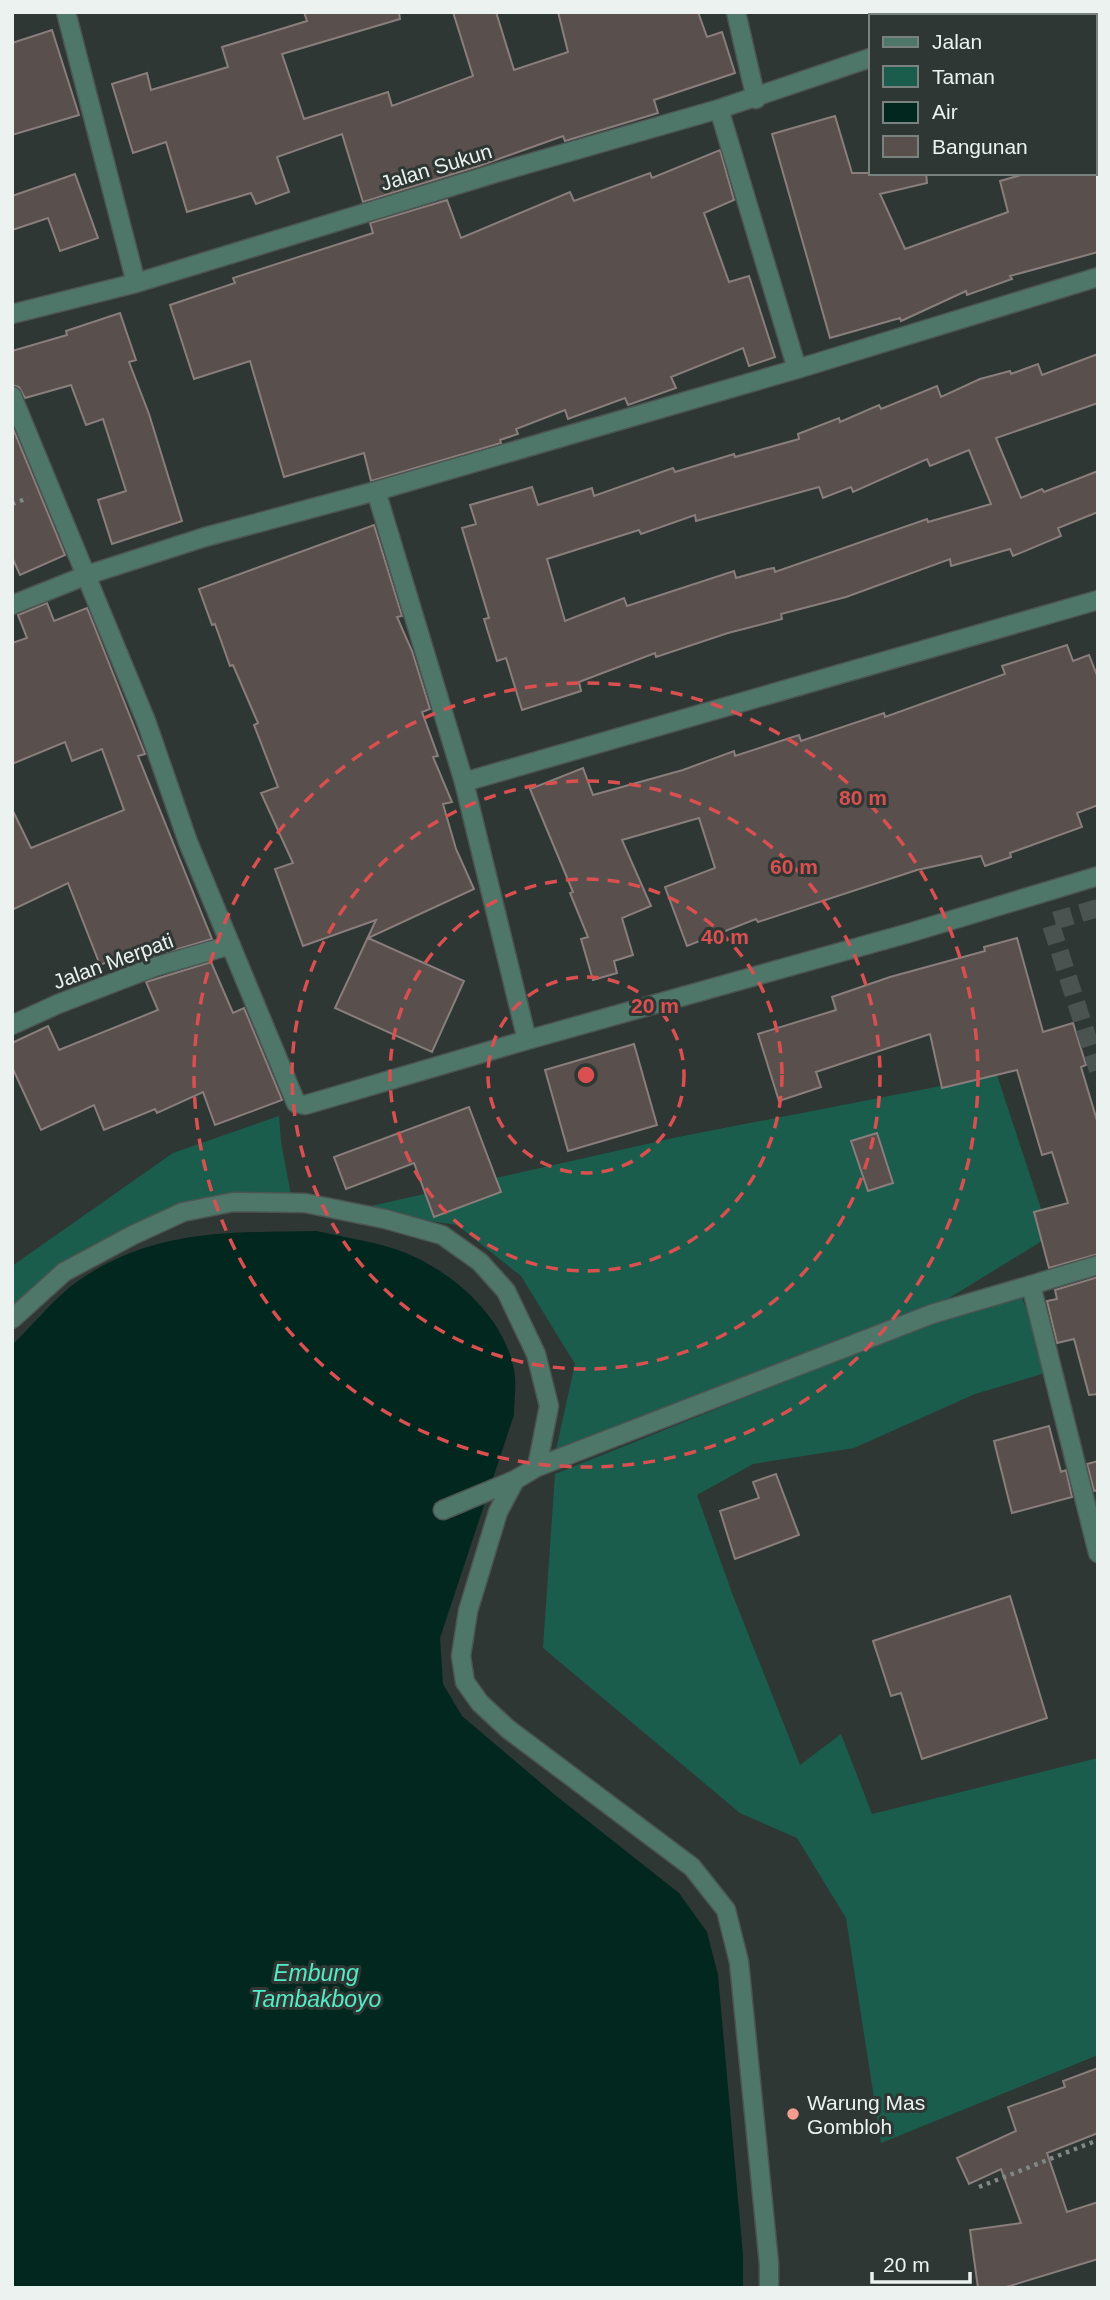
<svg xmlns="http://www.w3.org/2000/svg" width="1110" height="2300" viewBox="0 0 1110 2300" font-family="Arial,sans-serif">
	<rect width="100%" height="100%" fill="#2e3734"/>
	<!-- green -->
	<path fill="#1a5d4c" d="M 997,1075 L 1050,1236 L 928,1311 L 555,1454 L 575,1364 L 521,1276 L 457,1225 L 353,1210 L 678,1137 Z
		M 279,1116 L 281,1142 L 291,1195 L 194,1209 L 49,1285 L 12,1318 L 12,1266 L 173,1153 Z
		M 1021,1295 L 1043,1354 L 1042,1374 L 975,1394 L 854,1448 L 753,1464 L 697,1495 L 732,1593 L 800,1765 L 841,1734 L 872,1814 L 1098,1758 L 1098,2055 L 881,2143 L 846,1918 L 797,1838 L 740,1813 L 543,1648 L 555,1474 L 933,1322 Z"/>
	<!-- water -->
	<path fill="#02271e" d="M 317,1231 C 346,1238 379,1242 406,1253 C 455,1273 509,1321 515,1377 C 516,1389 514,1402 514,1415 L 440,1638 L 443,1684 L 462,1716 L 555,1795 L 679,1893 L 707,1932 L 718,1975 L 743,2255 L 743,2288 L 12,2288 L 12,1345 C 33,1325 55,1297 78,1281 C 156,1228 227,1233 317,1231 Z"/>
	<!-- building -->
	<path fill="#594f4d" stroke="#897e7c" stroke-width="2" fill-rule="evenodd" d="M 304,12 L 399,12 L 400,19 L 282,54 L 304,119 L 388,92 L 392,106 L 473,76 L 453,12 L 496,12 L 514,70 L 568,52 L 558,12 L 698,12 L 707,37 L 722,32 L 735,73 L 654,100 L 658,113 L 565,141 L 563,136 L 479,166 L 363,202 L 342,134 L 277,157 L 289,192 L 256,204 L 251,193 L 187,212 L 166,142 L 133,153 L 112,84 L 147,73 L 151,90 L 228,67 L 222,47 L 307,21 Z
		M 52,30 L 79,115 L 12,135 L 12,43 Z
		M 835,116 L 852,173 L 926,173 L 927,183 L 880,194 L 905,249 L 1008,212 L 1000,181 L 1028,173 L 1098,173 L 1098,252 L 1010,276 L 1012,279 L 967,295 L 966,291 L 901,321 L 900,318 L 830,338 L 772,134 Z
		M 720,150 L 734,200 L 704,213 L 729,282 L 749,276 L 775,357 L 749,366 L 743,348 L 671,377 L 676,388 L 628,405 L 625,398 L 568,419 L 565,410 L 516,429 L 518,434 L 500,440 L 501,443 L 371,481 L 364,453 L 284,477 L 250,361 L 194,379 L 170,305 L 235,283 L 233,278 L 373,233 L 370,223 L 447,200 L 461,238 L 570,192 L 574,201 L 650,173 L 652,178 Z
		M 75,174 L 98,238 L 60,251 L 48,218 L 12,230 L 12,196 Z
		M 120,313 L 136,360 L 129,362 L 149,414 L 182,521 L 112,544 L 98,500 L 126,491 L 103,419 L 86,425 L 71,385 L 25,398 L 19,387 L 12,385 L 12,351 L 67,335 L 66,331 Z
		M 1098,354 L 1098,403 L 996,438 L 1021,498 L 1042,489 L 1044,492 L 1098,471 L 1098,512 L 1058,528 L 1061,536 L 1013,556 L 1010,549 L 951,566 L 950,559 L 846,597 L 781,614 L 782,619 L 728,633 L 656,657 L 655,653 L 579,682 L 581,691 L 522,710 L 506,658 L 497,661 L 484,619 L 489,618 L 462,528 L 476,524 L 470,505 L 532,487 L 538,505 L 592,488 L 594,496 L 673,468 L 675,472 L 734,454 L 735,457 L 799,439 L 798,434 L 839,418 L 840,422 L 879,405 L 881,409 L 937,386 L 941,397 L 980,379 L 1010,371 L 1011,374 L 1038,364 L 1042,375 ZM 969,450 L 991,504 L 928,522 L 927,519 L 775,572 L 774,568 L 768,569 L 736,578 L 734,571 L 627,606 L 624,598 L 565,621 L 547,559 L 639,530 L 641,534 L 695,515 L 696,521 L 819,487 L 823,498 L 851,487 L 853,492 L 927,459 L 930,466 Z
		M 12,426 L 65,555 L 20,575 L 12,557 Z
		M 374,525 L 402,616 L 397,617 L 412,651 L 430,709 L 422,712 L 438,756 L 433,757 L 452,802 L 443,804 L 456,849 L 474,889 L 368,938 L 464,981 L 432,1052 L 335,1008 L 376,920 L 303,946 L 275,869 L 293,863 L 261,793 L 278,787 L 254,725 L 258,723 L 233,665 L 230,666 L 215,624 L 212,625 L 199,589 Z
		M 47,603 L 54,621 L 87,608 L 145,754 L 138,756 L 212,939 L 137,961 L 133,951 L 100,965 L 68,883 L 12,910 L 12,809 L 31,848 L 124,810 L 102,749 L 72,761 L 65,742 L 12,764 L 12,643 L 27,638 L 18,615 Z
		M 1067,645 L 1073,661 L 1089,655 L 1098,678 L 1098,805 L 1077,813 L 1082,827 L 1010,853 L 1011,857 L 985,866 L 981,856 L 917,870 L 758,922 L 756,919 L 687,946 L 665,887 L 715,868 L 699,818 L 622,840 L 651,906 L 622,918 L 633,955 L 614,961 L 617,973 L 593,980 L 581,939 L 588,937 L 570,893 L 573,892 L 530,789 L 583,768 L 593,795 L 683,770 L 734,751 L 735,756 L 799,735 L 801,741 L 884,713 L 885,717 L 1005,674 L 1002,666 Z
		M 1017,938 L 1043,1032 L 1073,1023 L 1086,1065 L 1081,1067 L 1098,1124 L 1098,1254 L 1049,1268 L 1034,1212 L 1068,1203 L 1052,1152 L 1042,1155 L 1017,1070 L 942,1088 L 930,1034 L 816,1072 L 821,1087 L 779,1101 L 758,1034 L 836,1010 L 832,997 L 890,977 L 985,951 L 984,947 Z
		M 211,962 L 233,1013 L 244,1008 L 282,1100 L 215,1125 L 203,1092 L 157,1113 L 155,1109 L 104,1130 L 94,1105 L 41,1130 L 12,1067 L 12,1043 L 48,1026 L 59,1050 L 158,1010 L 146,982 Z
		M 634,1044 L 657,1125 L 568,1151 L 545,1070 Z
		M 469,1107 L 501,1192 L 434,1217 L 414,1163 L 346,1189 L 334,1157 Z
		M 877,1133 L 893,1183 L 868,1191 L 851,1141 Z
		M 1098,1277 L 1098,1394 L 1089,1395 L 1074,1339 L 1057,1343 L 1047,1301 L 1057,1299 L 1055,1290 Z
		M 1049,1426 L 1061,1472 L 1066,1470 L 1072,1497 L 1012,1513 L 994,1441 Z
		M 1098,1461 L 1098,1490 L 1094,1491 L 1087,1464 Z
		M 776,1474 L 799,1535 L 735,1559 L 720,1511 L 759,1498 L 753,1482 Z
		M 1010,1596 L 1047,1718 L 922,1759 L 901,1693 L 891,1696 L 873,1641 Z
		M 1098,2068 L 1098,2133 L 1047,2153 L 1067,2212 L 1098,2202 L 1098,2259 L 1003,2288 L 978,2288 L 970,2230 L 1021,2223 L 1001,2169 L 969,2184 L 957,2158 L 1016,2131 L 1008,2107 L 1065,2087 L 1063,2081 Z"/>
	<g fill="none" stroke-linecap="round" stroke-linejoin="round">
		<!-- minor-tunnel -->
		<path stroke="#4a5350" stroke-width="18" stroke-dasharray="18 9" stroke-linecap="butt" d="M 1098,908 L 1050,922 L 1098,1070"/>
		<!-- service casing -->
		<g stroke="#4c5552" stroke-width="21">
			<path id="service" d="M 12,1319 L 64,1272 L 133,1235 L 183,1212 L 233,1202 L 305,1203 L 385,1219 L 442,1235 L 480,1262 L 506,1291 L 536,1354 L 549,1406 L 537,1467 L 515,1480 L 498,1512 L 468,1611 L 461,1656 L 465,1682 L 480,1703 L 508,1729 L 692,1867 L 726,1910 L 739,1962 L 769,2264 L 769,2288
				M 537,1467 L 932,1314 L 1031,1285
				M 443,1510 L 515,1480"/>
		</g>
		<!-- minor casing -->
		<g stroke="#4c5552" stroke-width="21">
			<path id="minor" d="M 66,12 L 136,283
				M 736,12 L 756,99
				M 1012,16 L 1024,12
				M 719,109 L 797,369
				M 12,314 L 136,283 L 499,172 L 719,109 L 870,58
				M 12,396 L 146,721 L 188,842 L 296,1103 L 305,1105 L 527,1040 L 909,933 L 1098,876
				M 376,491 L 464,782 L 527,1040
				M 12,605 L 87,575 L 205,537 L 376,491 L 797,369 L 1098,277
				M 464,782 L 1098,600
				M 12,1025 L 58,1004 L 154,967 L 231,945
				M 1098,1265 L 1031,1285 L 1098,1553"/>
		</g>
		<!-- path -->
		<path stroke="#818986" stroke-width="4.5" stroke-dasharray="3.5 5" stroke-linecap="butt" d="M 12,504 L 28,498
			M 979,2187 L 1098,2140"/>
		<!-- service -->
		<use href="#service" stroke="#4e776a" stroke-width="18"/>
		<!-- minor -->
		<use href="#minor" stroke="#4e776a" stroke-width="18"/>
	</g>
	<!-- distance rings -->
	<g fill="none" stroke="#da5050" stroke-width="3.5" stroke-dasharray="12 9">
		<circle cx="586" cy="1075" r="98"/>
		<circle cx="586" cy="1075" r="196"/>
		<circle cx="586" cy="1075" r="294"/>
		<circle cx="586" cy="1075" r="392"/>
	</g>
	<!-- markers -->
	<circle fill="#f59d8e" stroke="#2e3734" stroke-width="2.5" cx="793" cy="2114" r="7"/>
	<g text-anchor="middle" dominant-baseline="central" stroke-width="6" stroke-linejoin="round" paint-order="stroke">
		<!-- street labels -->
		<g font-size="21" fill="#ecf2f0" stroke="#2e3734">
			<text transform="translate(436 167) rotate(-17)">Jalan Sukun</text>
			<text transform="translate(113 961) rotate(-20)">Jalan Merpati</text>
		</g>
		<!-- poi labels -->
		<g font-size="21" fill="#ecf2f0" stroke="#2e3734" text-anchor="start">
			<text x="807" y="2102">Warung Mas<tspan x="807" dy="24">Gombloh</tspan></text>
		</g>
		<!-- water labels -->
		<g font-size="23" font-style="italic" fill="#52edc6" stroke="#2e3734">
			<text x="316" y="1973">Embung<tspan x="316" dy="26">Tambakboyo</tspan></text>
		</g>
	</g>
	<circle cx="586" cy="1075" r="10" fill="#da5050" stroke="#2e3734" stroke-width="3.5"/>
	<g font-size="21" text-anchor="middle" font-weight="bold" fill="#da5050" stroke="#2e3734" stroke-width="6" stroke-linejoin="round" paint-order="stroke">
		<text x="863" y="805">80 m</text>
		<text x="794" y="874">60 m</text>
		<text x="725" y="944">40 m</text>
		<text x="655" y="1013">20 m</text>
	</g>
	<!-- border -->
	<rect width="1110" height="2300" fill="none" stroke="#ecf2f0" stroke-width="28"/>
	<!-- legend -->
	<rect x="869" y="14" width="228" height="161" fill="#2e3734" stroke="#7a827f" stroke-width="2"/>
	<rect x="883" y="37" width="35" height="10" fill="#4e776a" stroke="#7a827f" stroke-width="2"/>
	<text x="932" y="49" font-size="21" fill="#ecf2f0">Jalan</text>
	<rect x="883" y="66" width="35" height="21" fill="#1a5d4c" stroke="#7a827f" stroke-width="2"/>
	<text x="932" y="84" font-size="21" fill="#ecf2f0">Taman</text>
	<rect x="883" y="102" width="35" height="21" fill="#02271e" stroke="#7a827f" stroke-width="2"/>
	<text x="932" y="119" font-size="21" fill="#ecf2f0">Air</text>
	<rect x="883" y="136" width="35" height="21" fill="#594f4d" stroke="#7a827f" stroke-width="2"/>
	<text x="932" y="154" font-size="21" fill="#ecf2f0">Bangunan</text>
	<!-- scale -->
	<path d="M872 2272v10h98v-10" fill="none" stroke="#ecf2f0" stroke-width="3.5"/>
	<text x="883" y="2272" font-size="21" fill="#ecf2f0" stroke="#2e3734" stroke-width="5" paint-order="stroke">20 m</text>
</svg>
